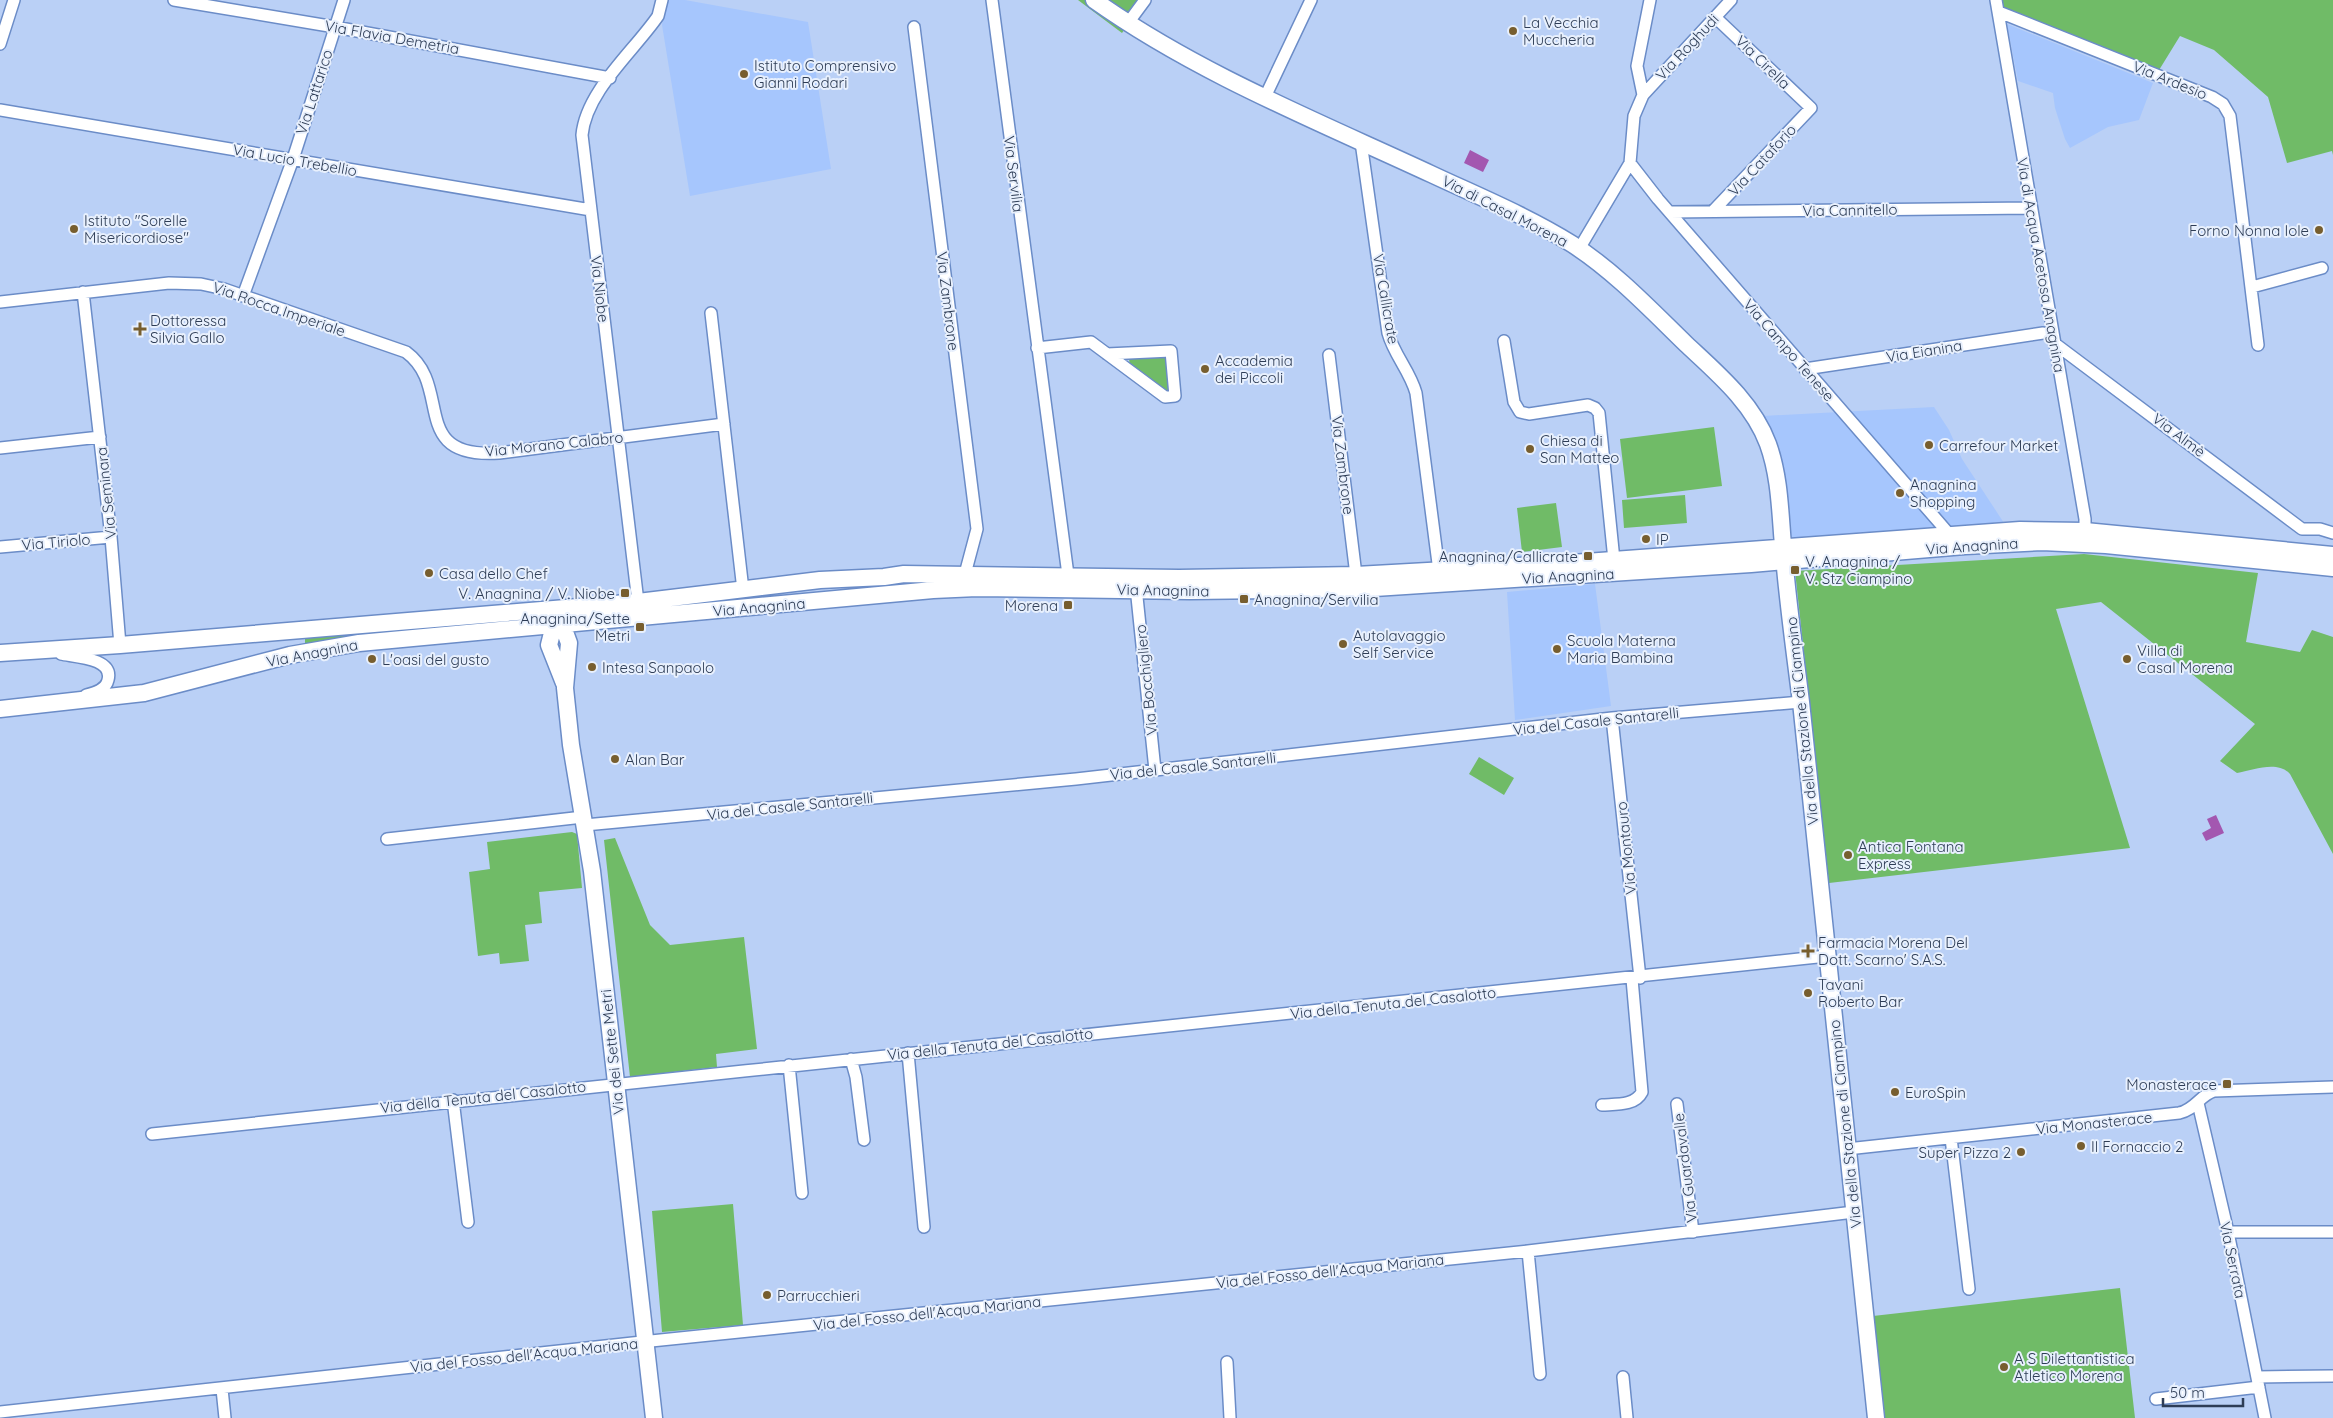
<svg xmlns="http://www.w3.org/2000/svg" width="2333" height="1418" viewBox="0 0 2333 1418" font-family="Quicksand,sans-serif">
	<rect width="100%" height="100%" fill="#bad0f6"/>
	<!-- built -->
	<path fill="#a6c6fd" d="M 666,0 L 685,0 L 808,22 L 831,169 L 690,196 L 662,25 Z
		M 2007,24 L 2153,83 L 2139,120 L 2108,127 L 2070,148 L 2065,139 L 2055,108 L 2053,93 L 2018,81 Z
		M 1934,407 L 1949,430 L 1962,459 L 2004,523 L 1789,542 L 1763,416 Z
		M 1595,584 L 1611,706 L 1515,720 L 1507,592 Z"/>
	<!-- green -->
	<path fill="#70bb67" d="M 1078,0 L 1146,0 L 1122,33 Z
		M 1996,0 L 2333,0 L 2333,155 L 2332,151 L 2287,163 L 2268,97 L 2214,50 L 2180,36 L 2156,75 L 1999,12 Z
		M 1165,357 L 1171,391 L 1165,392 L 1130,366 L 1129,359 Z
		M 1714,427 L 1722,486 L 1627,498 L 1620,439 Z
		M 1685,495 L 1687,523 L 1624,528 L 1622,500 Z
		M 1556,503 L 1562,547 L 1522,552 L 1517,508 Z
		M 2084,554 L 2258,573 L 2246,642 L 2300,652 L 2312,630 L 2333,637 L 2333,854 L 2290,774 C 2278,760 2253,770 2237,773 L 2220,761 L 2255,724 L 2101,602 L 2056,609 L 2130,848 L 1829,883 L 1795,571 Z
		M 433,628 L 437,629 L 305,645 L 305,636 Z
		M 1479,757 L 1514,778 L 1504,795 L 1469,774 Z
		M 572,832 L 577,834 L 582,888 L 539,892 L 542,923 L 525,925 L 529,961 L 500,964 L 499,953 L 478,956 L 469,872 L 490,869 L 487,842 Z
		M 615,838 L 650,925 L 670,945 L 744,937 L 757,1049 L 716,1054 L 717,1067 L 630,1077 L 604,840 Z
		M 733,1204 L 743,1325 L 662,1332 L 652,1211 Z
		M 2120,1288 L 2135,1418 L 1885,1418 L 1873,1316 Z"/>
	<!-- water -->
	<path fill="#a357b0" d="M 1470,150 L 1489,160 L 1483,172 L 1464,163 Z
		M 2216,815 L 2224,833 L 2206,841 L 2202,833 L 2211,828 L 2207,819 Z"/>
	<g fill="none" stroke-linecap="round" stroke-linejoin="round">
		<!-- street casing -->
		<g stroke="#6b8cc7" stroke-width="14">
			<path id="street" d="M 174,0 L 335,27 L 610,78
				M 992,0 L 1068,575
				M 1996,0 L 2085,519 L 2085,531 L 2080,536
				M 1999,12 L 2212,97 L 2223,104 L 2230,116 L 2258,345
				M 1128,23 L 1145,0
				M 914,27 L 977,529 L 965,574
				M 0,44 L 14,0
				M 1643,95 L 1637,66 L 1650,0
				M 1265,97 L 1311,0
				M 0,110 L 591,210
				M 1361,142 L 1388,333 C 1394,355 1410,371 1416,393 L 1439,571
				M 1630,163 L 1658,199 L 1950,535
				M 1713,211 L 1811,108 L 1715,17
				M 1670,212 L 2031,208
				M 1579,249 L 1630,163 L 1634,116 L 1643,95 L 1731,0
				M 2252,287 L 2322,268
				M 83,292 L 111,537 L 120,645
				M 243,296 L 293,159 L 344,0
				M 0,302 L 169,283 L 201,284 L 224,289 L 406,352 C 454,387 407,459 499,453 L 724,424
				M 711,313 L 743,590
				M 1504,341 L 1514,402 L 1520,412 L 1529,414 L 1588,405 L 1595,408 L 1599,413 L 1614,560
				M 2054,343 L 2302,529 L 2320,529 L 2333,533
				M 1037,348 L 1091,342 L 1165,397 L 1175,396 L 1171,351 L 1107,354
				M 1329,355 L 1356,575
				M 1805,369 L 2043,333
				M 0,448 L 100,437
				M 0,547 L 111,537
				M 1134,590 L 1137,597 L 1155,770
				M 638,602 L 582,135 C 586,91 634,51 658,16 L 662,0
				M 61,654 C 75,657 114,658 108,680 C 106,690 94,693 86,695
				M 1612,718 L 1640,978
				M 585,825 L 1076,779 L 1612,718 L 1801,702
				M 387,839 L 583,817
				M 908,1053 L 924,1227
				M 851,1059 L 856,1077 L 864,1140
				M 789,1065 L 802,1193
				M 453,1100 L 468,1222
				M 2198,1103 L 2228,1232 L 2265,1418
				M 1677,1104 L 1693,1232
				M 1602,1105 C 1616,1104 1635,1106 1642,1092 L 1632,979
				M 152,1134 C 710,1072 1270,1020 1827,956
				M 1951,1138 L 1969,1289
				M 1847,1149 L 2179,1113 C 2195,1110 2200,1095 2214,1091 L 2333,1087
				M 2228,1232 L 2333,1232
				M 1528,1251 L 1540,1374
				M 1227,1362 L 1230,1418
				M 1623,1377 L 1627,1418
				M 2257,1377 L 2333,1376
				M 222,1389 L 225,1418
				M 2156,1399 L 2259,1387
				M 0,1412 L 651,1341 L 1528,1251 L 1854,1212"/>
		</g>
		<!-- secondary casing -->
		<g stroke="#6b8cc7" stroke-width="19">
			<path id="secondary" d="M 1094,0 C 1197,73 1317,121 1431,174 C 1478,196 1527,216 1572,244 C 1614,271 1650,309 1686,344 C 1717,373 1753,403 1768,444 C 1781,480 1780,519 1784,556 C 1788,605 1795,654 1801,702 L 1876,1418
				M 553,616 L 554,625 L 549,645 L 564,683
				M 554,625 L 565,632 L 569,643 L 565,688 L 571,745 L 592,871 L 654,1418
				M 0,653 L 120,645 L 638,602 L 820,580 L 884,577 L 904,574 L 1179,578 L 1356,575 L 1572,563 L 2020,530 L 2085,531 L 2333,555
				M 0,709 L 144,693 L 290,655 L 359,643 L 933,590 L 977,588 L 1190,591 L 1359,589 L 1751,564 L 1965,546 L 2042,542 L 2106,545 L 2333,568"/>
		</g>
		<!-- street -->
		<use href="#street" stroke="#fff" stroke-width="11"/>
		<!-- secondary -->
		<use href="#secondary" stroke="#fff" stroke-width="16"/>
	</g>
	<!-- markers -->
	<g fill="#775e2f" stroke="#e8f0fd" stroke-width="2">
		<circle cx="1513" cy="31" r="5"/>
		<circle cx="744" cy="74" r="5"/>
		<circle cx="74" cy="229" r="5"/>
		<circle cx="2319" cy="230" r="5"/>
		<path d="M137.5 321.5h5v5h5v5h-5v5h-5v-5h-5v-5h5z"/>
		<circle cx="1205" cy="369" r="5"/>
		<circle cx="1929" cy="445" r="5"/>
		<circle cx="1530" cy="449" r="5"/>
		<circle cx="1900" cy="493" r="5"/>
		<circle cx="1646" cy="539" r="5"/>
		<rect x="1583" y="551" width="10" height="10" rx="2.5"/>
		<rect x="1790" y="565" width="10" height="10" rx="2.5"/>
		<circle cx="429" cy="573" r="5"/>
		<rect x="620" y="588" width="10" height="10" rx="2.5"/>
		<rect x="1239" y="594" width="10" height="10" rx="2.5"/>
		<rect x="1063" y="600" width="10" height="10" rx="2.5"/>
		<rect x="635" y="622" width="10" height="10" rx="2.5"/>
		<circle cx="1343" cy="644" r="5"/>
		<circle cx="1557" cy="649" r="5"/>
		<circle cx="372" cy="659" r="5"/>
		<circle cx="2127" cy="659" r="5"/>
		<circle cx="592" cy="667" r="5"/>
		<circle cx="615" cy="759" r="5"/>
		<circle cx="1848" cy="855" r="5"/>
		<path d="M1805.5 943.5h5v5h5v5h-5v5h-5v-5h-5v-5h5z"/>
		<circle cx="1808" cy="993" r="5"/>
		<rect x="2222" y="1079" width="10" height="10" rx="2.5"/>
		<circle cx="1895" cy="1092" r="5"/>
		<circle cx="2081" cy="1146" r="5"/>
		<circle cx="2021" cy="1152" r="5"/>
		<circle cx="767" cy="1295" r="5"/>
		<circle cx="2004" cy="1367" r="5"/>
	</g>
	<g text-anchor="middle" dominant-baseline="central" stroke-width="4" stroke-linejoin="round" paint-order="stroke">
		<!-- poi labels -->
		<g font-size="15" fill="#2e3d56" stroke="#e8f0fd" text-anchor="start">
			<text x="1523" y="22">La Vecchia<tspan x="1523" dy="17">Muccheria</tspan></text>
			<text x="754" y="65">Istituto Comprensivo<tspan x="754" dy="17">Gianni Rodari</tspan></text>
			<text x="84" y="220">Istituto "Sorelle<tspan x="84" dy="17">Misericordiose"</tspan></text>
			<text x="2309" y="230" text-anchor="end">Forno Nonna Iole</text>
			<text x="150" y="320">Dottoressa<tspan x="150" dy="17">Silvia Gallo</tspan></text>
			<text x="1215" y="360">Accademia<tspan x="1215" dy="17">dei Piccoli</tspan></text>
			<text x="1540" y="440">Chiesa di<tspan x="1540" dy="17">San Matteo</tspan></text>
			<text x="1939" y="445">Carrefour Market</text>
			<text x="1910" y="484">Anagnina<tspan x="1910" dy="17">Shopping</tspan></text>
			<text x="1656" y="539">IP</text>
			<text x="1578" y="556" text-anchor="end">Anagnina/Callicrate</text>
			<text x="1805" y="561">V. Anagnina /<tspan x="1805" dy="17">V. Stz Ciampino</tspan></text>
			<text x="439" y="573">Casa dello Chef</text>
			<text x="615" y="593" text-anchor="end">V. Anagnina / V. Niobe</text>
			<text x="1254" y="599">Anagnina/Servilia</text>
			<text x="1058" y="605" text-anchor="end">Morena</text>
			<text x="630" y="618" text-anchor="end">Anagnina/Sette<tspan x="630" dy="17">Metri</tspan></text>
			<text x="1353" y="635">Autolavaggio<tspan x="1353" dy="17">Self Service</tspan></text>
			<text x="1567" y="640">Scuola Materna<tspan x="1567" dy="17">Maria Bambina</tspan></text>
			<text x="2137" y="650">Villa di<tspan x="2137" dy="17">Casal Morena</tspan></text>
			<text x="382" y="659">L'oasi del gusto</text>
			<text x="602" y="667">Intesa Sanpaolo</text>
			<text x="625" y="759">Alan Bar</text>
			<text x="1858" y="846">Antica Fontana<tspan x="1858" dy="17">Express</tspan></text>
			<text x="1818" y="942">Farmacia Morena Del<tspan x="1818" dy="17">Dott. Scarno' S.A.S.</tspan></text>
			<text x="1818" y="984">Tavani<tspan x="1818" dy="17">Roberto Bar</tspan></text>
			<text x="2217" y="1084" text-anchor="end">Monasterace</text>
			<text x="1905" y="1092">EuroSpin</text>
			<text x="2091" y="1146">Il Fornaccio 2</text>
			<text x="2011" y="1152" text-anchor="end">Super Pizza 2</text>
			<text x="777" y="1295">Parrucchieri</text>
			<text x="2014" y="1358">A S Dilettantistica<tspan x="2014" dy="17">Atletico Morena</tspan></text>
		</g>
		<!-- street labels -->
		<g font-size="15" fill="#2e3d56" stroke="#e8f0fd">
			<text transform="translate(392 37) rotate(10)">Via Flavia Demetria</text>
			<text transform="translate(1687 47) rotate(-47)">Via Roghudi</text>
			<text transform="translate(1763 62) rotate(44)">Via Cirella</text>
			<text transform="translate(2170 80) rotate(22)">Via Ardesio</text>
			<text transform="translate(314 92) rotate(-72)">Via Lattarico</text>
			<text transform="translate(295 160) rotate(10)">Via Lucio Trebellio</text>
			<text transform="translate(1762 160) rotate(-47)">Via Cataforio</text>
			<text transform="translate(1014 174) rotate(83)">Via Servilia</text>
			<text transform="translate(1850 210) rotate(-1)">Via Cannitello</text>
			<text transform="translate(1505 211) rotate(27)">Via di Casal Morena</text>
			<text transform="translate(2041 265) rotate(80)">Via di Acqua Acetosa Anagnina</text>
			<text transform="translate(600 289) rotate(83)">Via Niobe</text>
			<text transform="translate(1386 299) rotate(80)">Via Callicrate</text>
			<text transform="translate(948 301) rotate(83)">Via Zambrone</text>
			<text transform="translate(279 309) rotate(19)">Via Rocca Imperiale</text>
			<text transform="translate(1789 350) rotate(49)">Via Campo Tenese</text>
			<text transform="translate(1924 351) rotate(-9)">Via Eianina</text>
			<text transform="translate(2179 435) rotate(37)">Via Almè</text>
			<text transform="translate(554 444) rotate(-6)">Via Morano Calabro</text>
			<text transform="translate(1343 465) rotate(83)">Via Zambrone</text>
			<text transform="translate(106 493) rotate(-96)">Via Seminara</text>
			<text transform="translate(56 542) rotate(-5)">Via Tiriolo</text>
			<text transform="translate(1972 546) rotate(-4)">Via Anagnina</text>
			<text transform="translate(1568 576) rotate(-3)">Via Anagnina</text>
			<text transform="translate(1163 590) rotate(1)">Via Anagnina</text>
			<text transform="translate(759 607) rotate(-5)">Via Anagnina</text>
			<text transform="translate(312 653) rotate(-11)">Via Anagnina</text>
			<text transform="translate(1146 680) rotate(-96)">Via Bocchigliero</text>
			<text transform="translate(1596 721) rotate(-6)">Via del Casale Santarelli</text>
			<text transform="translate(1802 721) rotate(-96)">Via della Stazione di Ciampino</text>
			<text transform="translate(1193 766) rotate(-6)">Via del Casale Santarelli</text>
			<text transform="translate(790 806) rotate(-6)">Via del Casale Santarelli</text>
			<text transform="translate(1626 848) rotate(-96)">Via Montauro</text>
			<text transform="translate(1393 1003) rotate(-6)">Via della Tenuta del Casalotto</text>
			<text transform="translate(990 1044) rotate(-6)">Via della Tenuta del Casalotto</text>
			<text transform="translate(612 1052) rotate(-96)">Via dei Sette Metri</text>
			<text transform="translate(483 1097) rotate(-6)">Via della Tenuta del Casalotto</text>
			<text transform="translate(2094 1123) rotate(-6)">Via Monasterace</text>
			<text transform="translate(1845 1124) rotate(-96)">Via della Stazione di Ciampino</text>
			<text transform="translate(1685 1168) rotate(-97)">Via Guardavalle</text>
			<text transform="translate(2233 1260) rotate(78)">Via Serrata</text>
			<text transform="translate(1330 1271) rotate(-6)">Via del Fosso dell'Acqua Mariana</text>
			<text transform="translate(927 1313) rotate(-6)">Via del Fosso dell'Acqua Mariana</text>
			<text transform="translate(524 1355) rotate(-6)">Via del Fosso dell'Acqua Mariana</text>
		</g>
	</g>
	<!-- scale -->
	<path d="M2163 1398v8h80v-8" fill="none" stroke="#2e3d56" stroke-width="2.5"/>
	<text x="2170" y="1398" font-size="15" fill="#2e3d56" stroke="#e8f0fd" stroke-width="4" paint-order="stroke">50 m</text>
</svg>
